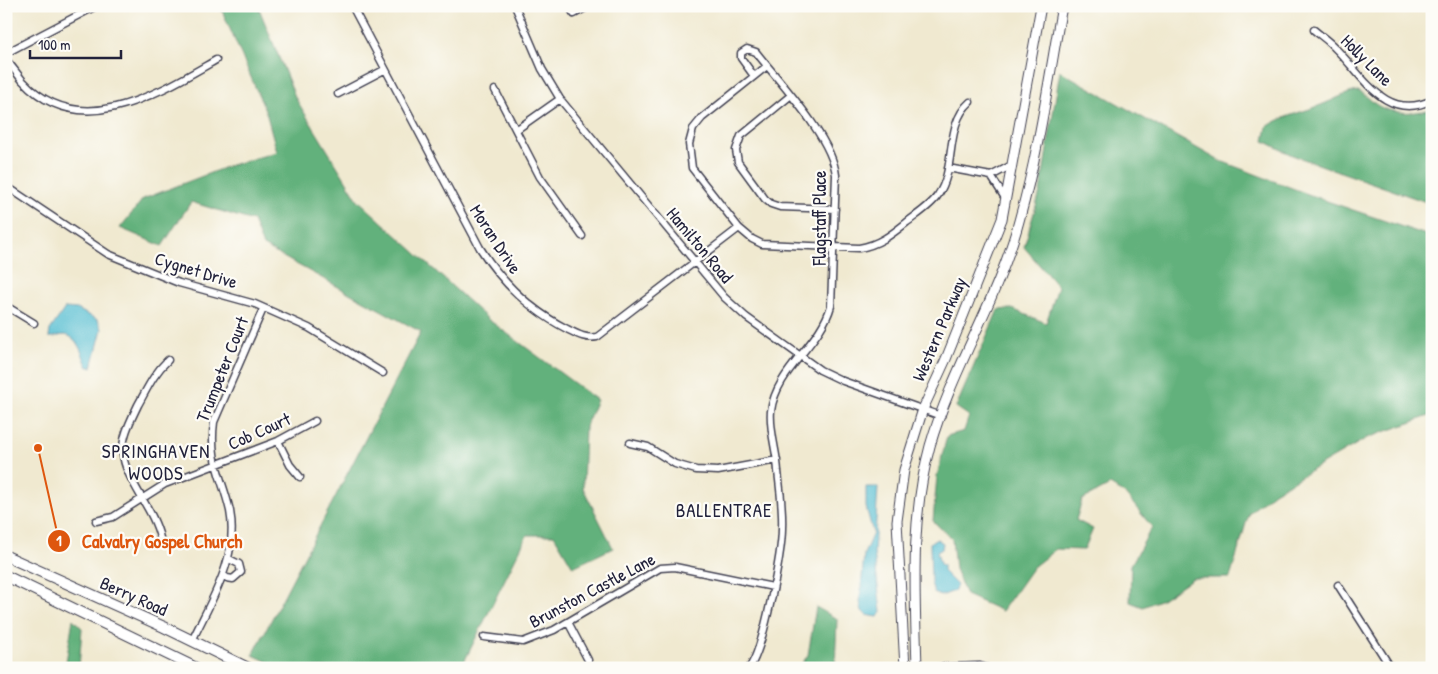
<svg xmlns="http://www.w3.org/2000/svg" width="1438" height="674" viewBox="0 0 1438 674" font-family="'Patrick Hand',sans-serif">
	<rect width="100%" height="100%" fill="#fdfcf7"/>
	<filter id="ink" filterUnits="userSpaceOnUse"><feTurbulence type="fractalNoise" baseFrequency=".02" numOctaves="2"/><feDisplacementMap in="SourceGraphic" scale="10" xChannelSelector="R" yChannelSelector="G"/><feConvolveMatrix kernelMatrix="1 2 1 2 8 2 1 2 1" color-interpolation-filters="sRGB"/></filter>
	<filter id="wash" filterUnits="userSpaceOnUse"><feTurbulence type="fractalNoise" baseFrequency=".0096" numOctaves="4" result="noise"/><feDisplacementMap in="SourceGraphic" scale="20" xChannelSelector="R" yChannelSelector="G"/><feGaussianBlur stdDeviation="1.12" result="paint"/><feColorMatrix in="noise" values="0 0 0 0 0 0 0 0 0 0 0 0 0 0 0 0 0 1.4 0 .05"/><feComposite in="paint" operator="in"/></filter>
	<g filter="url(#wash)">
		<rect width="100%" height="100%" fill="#f0e9d0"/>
		<!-- forest -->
		<path fill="#62b17b" stroke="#426a5b" d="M 220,6 L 258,6 L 296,99 L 358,200 L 489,320 L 597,400 L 585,427 L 583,488 L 613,548 L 573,567 L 554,535 L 527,535 L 461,668 L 281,668 L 253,655 L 421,332 L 263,246 L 253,221 L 191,202 L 162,246 L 120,228 L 143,199 L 231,165 L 277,152 L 266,112 Z
			M 1060,71 L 1218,160 L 1321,199 L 1432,237 L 1432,415 L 1367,438 L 1274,492 L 1249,513 L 1230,578 L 1193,578 L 1162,599 L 1143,607 L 1130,602 L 1131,565 L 1152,527 L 1126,495 L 1110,485 L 1082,500 L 1076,520 L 1093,529 L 1084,550 L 1056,549 L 1033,567 L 1002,611 L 966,595 L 955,569 L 952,539 L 933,521 L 937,476 L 947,436 L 964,431 L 969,416 L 956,407 L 998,310 L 1012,309 L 1046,323 L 1058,287 L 1024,247 L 1040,192 Z
			M 1358,91 C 1365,94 1368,98 1374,103 C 1388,114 1416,115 1432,108 L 1432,204 L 1292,155 L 1264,141 L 1267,127 C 1282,116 1303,112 1321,105 C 1334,100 1345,93 1358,91 Z
			M 816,607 L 837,619 L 835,668 L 799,668 L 808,655 Z
			M 73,619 L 82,628 L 79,668 L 65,668 Z"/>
		<!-- water -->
		<path fill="#55bed2" stroke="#3c7086" d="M 65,308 L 77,309 L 98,320 L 102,329 L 92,367 L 88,367 C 82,356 79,337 65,335 C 59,335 55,338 49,337 L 50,330 Z
			M 866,487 L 878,487 L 874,553 L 881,612 L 878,617 L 866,615 L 862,611 L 860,602 L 864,554 L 873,533 L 866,507 Z
			M 937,539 L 943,543 L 942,549 L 937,552 L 940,564 L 943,565 L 943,571 L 957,585 L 954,591 L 941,596 L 934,593 L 931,582 L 930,543 Z"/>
	</g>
	<g filter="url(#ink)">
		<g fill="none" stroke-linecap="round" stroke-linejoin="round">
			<!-- minor casing -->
			<g stroke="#414051" stroke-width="9">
				<path id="minor" d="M 352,6 L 480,248 C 502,283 530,310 567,329 C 577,334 585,339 597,337 L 739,228
					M 515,6 L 542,69 L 560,99 L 724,297 L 746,317 L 820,370 L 843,381 L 941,416
					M 569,6 L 574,14 L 589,6
					M 1314,30 C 1321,36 1329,41 1335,48 C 1362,74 1385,123 1432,100
					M 6,53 L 96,6
					M 6,60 C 12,66 17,74 23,81 C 80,143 158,93 216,60
					M 767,66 L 702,118 L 693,129 L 689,144 L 692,168 L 739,228 L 752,239 L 762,244 L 859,248 C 878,245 891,235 906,223 C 916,215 931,206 938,195 C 957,168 944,125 970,102
					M 495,90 L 540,177 L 582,236
					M 338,94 L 384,70
					M 790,96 L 741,136 L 736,150 L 738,162 L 765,199 L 771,204 L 780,207 L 835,209
					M 516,130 L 560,99
					M 948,168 L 991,176 L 1012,165
					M 991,176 L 1005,198
					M 6,186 L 108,254 L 179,283 L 255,304 L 309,328 L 383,373
					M 6,197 L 11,190
					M 6,306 L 34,323
					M 278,441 L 290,465 L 300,477
					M 630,443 L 648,447 L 675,464 L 696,470 L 718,471 L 777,460
					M 96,521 L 113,517 L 165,484 L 278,441 L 315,421
					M 160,538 C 154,509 124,478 123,453 C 122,436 131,420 138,405 C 147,389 154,373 168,360
					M 223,575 L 227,578 L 233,579 L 241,572 L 239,564 L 229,559
					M 1338,585 L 1391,668
					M 568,622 L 588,660
					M 484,637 L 523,642 L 554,630 L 660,568 L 675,567 L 773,587
					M 192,641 C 211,600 239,558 230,511 C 222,476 209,461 214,422 L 263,309
					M 749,668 C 763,652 782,552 782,528 C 783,509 780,490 778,471 C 777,452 769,430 771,411 C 776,370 820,345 831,306 L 836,175 C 832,137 780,83 756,52 L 747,49 L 741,53 L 741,58 L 754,76
					M 921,668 L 980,666 L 987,668"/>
			</g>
			<!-- major casing -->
			<g stroke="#414051" stroke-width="11">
				<path id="major" d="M 905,668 L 897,521 L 904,470 L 923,409 L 946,359 L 1002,219 L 1041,6
					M 917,668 C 915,593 910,519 930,446 C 952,369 998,299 1019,221 C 1039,151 1049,78 1062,6"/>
			</g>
			<!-- highway casing -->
			<g stroke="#414051" stroke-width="12">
				<path id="highway" d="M 6,556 L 164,627 L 248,668
					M 6,576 L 196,668"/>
			</g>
			<!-- minor -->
			<use href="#minor" stroke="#fff" stroke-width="6"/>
			<!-- major -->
			<use href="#major" stroke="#fff" stroke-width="9"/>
			<!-- highway -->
			<use href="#highway" stroke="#fff" stroke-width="10"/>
		</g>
	</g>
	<g text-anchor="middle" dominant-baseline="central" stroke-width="4.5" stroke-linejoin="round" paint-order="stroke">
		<!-- street labels -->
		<g font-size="18" fill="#22223b" stroke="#fdfcf7">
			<text transform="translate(1367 60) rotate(45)">Holly Lane</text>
			<text transform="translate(819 218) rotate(-90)">Flagstaff Place</text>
			<text transform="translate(496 239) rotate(57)">Moran Drive</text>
			<text transform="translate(700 245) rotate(50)">Hamilton Road</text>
			<text transform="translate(196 270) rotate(17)">Cygnet Drive</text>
			<text transform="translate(939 329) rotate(-67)">Western Parkway</text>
			<text transform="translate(222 369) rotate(-68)">Trumpeter Court</text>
			<text transform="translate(259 431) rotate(-24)">Cob Court</text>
			<text transform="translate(592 590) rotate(-28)">Brunston Castle Lane</text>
			<text transform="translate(134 596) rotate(24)">Berry Road</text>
		</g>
		<!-- neighbourhood labels -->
		<g font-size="19" letter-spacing="1" fill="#22223b" stroke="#fdfcf7">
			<text x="156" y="451">SPRINGHAVEN<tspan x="156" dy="22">WOODS</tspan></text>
			<text x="724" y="510">BALLENTRAE</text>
		</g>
	</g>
	<!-- callouts -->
	<path fill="none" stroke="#de560e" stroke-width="2" d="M38 448L59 541"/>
	<g fill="#de560e" stroke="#fdfcf7" stroke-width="2">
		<circle cx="38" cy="448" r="5"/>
		<circle cx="59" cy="541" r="12"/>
	</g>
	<g font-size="15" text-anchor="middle" font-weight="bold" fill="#fff">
		<text x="59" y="546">1</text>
	</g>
	<g font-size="19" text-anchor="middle" font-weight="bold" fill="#de560e" stroke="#fdfcf7" stroke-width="4.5" stroke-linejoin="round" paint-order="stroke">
		<text x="162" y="548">Calvalry Gospel Church</text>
	</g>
	<!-- margin -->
	<rect width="1438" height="674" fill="none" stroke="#fdfcf7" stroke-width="25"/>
	<!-- scale -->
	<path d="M30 50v8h91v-8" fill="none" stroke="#22223b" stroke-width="2.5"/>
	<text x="38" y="50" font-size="15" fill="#22223b" stroke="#fdfcf7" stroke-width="4" paint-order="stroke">100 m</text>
</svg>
